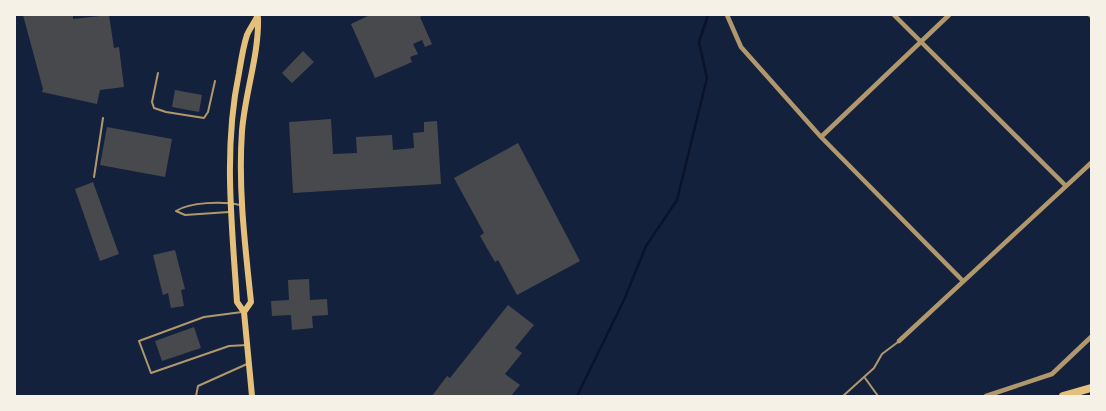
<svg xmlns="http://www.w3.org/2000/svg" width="1106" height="411" viewBox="0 0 1106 411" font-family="'IBM Plex Serif',serif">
	<rect width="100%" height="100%" fill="#14213d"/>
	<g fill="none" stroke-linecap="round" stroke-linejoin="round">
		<!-- stream -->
		<path stroke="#0b132b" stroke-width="2.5" d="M 577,396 L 624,300 L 646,246 L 677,200 L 707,78 L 699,42 L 708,15"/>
	</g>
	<!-- building -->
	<path fill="#48494c" d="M 23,15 L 73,15 L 73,19 L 109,15 L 114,48 L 119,47 L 124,87 L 100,90 L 97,104 L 42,92 L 43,89 Z
		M 370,15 L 424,15 L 420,17 L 432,44 L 425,47 L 422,40 L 413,44 L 418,54 L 410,57 L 412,62 L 375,78 L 351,24 Z
		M 303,51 L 314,62 L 292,83 L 282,73 Z
		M 175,90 L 202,95 L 199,112 L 172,107 Z
		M 331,119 L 333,154 L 357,153 L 356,137 L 392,135 L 393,150 L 414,148 L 413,133 L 424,132 L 424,122 L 437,121 L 441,184 L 293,193 L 289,122 Z
		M 107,127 L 172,139 L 165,177 L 100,165 Z
		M 518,143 L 580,261 L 517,295 L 498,260 L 495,262 L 480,236 L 484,233 L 454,178 Z
		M 93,182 L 119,254 L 100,261 L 75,189 Z
		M 175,250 L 185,289 L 181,290 L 184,306 L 171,308 L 168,293 L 163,295 L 153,255 Z
		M 309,279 L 310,300 L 327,299 L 328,315 L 312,316 L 313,328 L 292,330 L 291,315 L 272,316 L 271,301 L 289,300 L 288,280 Z
		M 508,305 L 534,325 L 515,348 L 522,353 L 505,374 L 520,385 L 511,396 L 432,396 L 447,376 L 450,378 Z
		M 194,327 L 201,348 L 162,361 L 155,341 Z"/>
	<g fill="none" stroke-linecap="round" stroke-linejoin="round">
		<!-- service -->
		<path stroke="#b1986c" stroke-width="2" d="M 158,73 L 152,102 L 154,108 L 166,112 L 204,118 L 208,112 L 215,81
			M 94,177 L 103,118
			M 176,211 L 185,215 L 229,212
			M 176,211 C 190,202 223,201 240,205
			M 242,312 L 204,317 L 139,341 L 151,373 L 229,346 L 247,345
			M 865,378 L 878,396
			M 196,396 L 198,386 L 247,364
			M 843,396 L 874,368 L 882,354 L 898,342"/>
		<!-- minor -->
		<path stroke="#b1986c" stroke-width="4.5" d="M 727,15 L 741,47 L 821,137 L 963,281
			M 894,15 L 1066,186
			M 1090,15 L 1091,16
			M 821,137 L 949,15
			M 899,341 L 1091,163
			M 986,396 L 1052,374 L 1091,337"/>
		<!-- secondary -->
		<path stroke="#e5c07b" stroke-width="6" d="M 244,312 L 251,302 C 245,245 238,188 242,131 C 245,93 259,55 258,18
			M 252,396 L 244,312 L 237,302 C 232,225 223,149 239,73 C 241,61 243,47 247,35 C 250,28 255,22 258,15"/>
		<!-- motorway -->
		<path stroke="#e5c07b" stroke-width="8" d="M 1063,396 L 1091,388"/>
	</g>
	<!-- border -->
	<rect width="1106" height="411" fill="none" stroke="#f6f1e7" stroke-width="32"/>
</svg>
